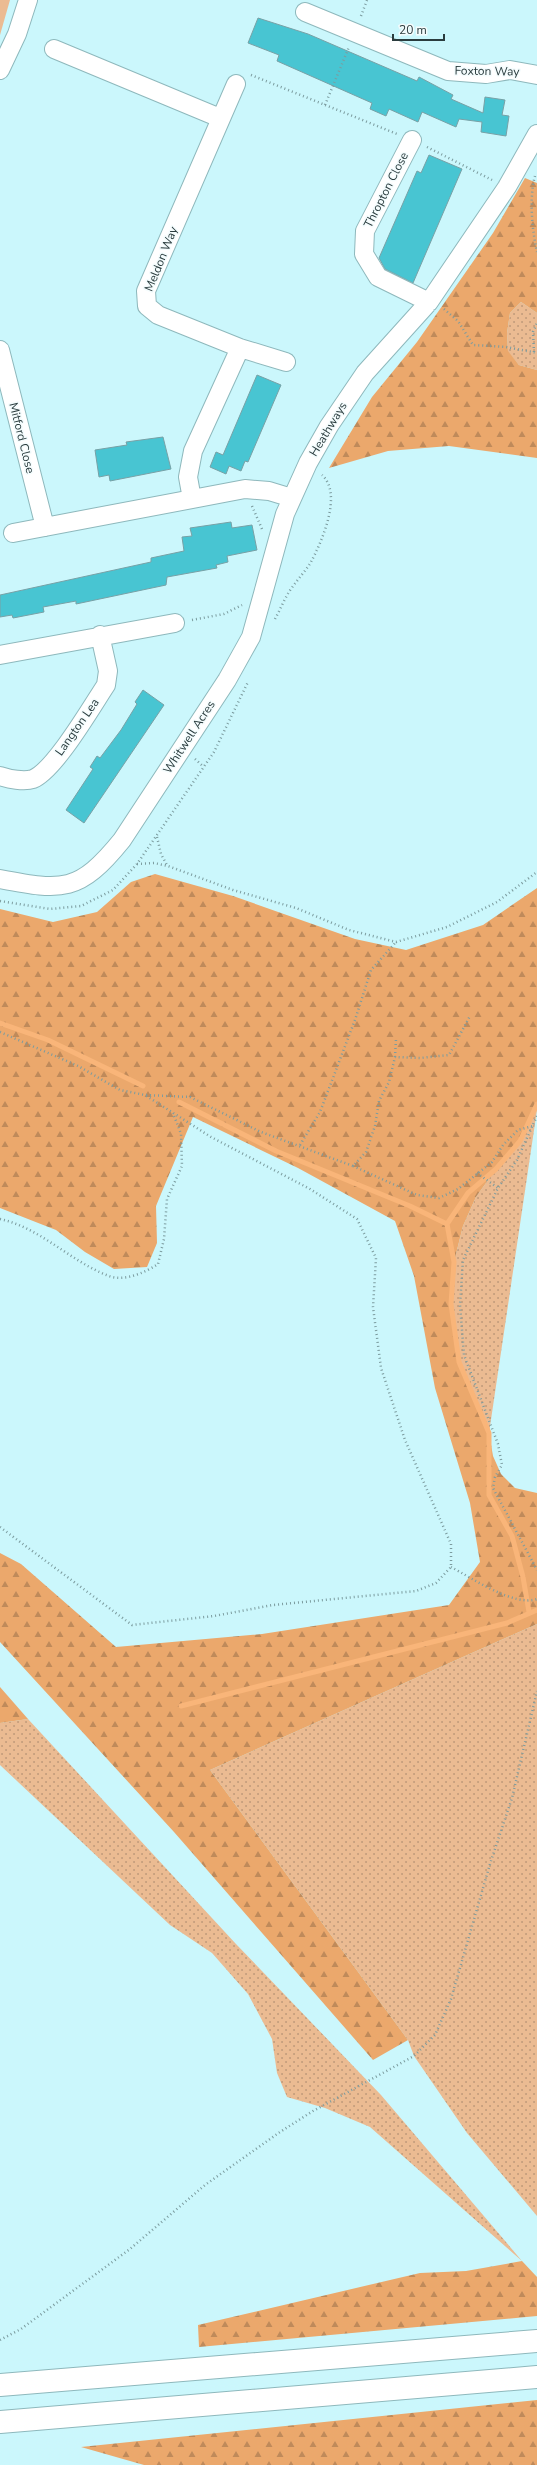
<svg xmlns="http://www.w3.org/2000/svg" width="537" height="2465" viewBox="0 0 537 2465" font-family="'Nunito Sans',sans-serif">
	<defs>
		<pattern id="grass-dots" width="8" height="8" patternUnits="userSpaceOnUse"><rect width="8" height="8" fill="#ebbb92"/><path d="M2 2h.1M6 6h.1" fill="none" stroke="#bf9979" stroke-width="1.8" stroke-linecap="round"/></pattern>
		<pattern id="forest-firs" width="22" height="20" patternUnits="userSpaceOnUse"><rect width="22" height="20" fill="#eba86c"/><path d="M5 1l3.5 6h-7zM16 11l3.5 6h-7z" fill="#bf8a5a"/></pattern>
	</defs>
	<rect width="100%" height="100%" fill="#cbf7fc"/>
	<!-- grass -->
	<path fill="url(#grass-dots)" d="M 521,302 L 537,313 L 537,370 L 519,365 L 508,352 L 507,333 L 510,313 Z
		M 537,1104 L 537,1110 L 489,1433 L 459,1362 L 451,1304 L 454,1262 L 463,1226 L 476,1197 L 496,1169 L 520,1141 Z
		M 537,1624 L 537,2216 L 467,2133 L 414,2056 L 408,2040 L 210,1770 Z
		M 28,1719 L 236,1944 L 381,2095 L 522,2261 L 370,2127 L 325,2108 L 287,2097 L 277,2073 L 272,2039 L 248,1994 L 212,1953 L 170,1925 L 0,1765 L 0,1723 Z"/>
	<!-- forest -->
	<path fill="url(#forest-firs)" d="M 525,178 L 537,183 L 537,313 L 521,302 L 510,313 L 507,333 L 508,351 L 519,365 L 537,370 L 537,458 L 449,446 L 388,451 L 329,468 L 372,397 L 417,342 L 493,233 Z
		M 155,874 L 233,896 L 355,939 L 406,950 L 483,925 L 537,888 L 537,1104 L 520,1141 L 496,1169 L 476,1197 L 463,1226 L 454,1262 L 451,1304 L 459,1362 L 489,1433 L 493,1456 L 501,1474 L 515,1488 L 537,1493 L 537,1624 L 210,1770 L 408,2040 L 373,2060 L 174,1832 L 0,1642 L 0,1553 L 21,1564 L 116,1647 L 262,1634 L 449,1605 L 480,1562 L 470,1503 L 435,1388 L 414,1276 L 395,1221 L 298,1168 L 193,1117 L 156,1206 L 157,1243 L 147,1267 L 114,1269 L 85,1252 L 56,1230 L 0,1208 L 0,909 L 53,922 L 97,912 L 131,882 Z
		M 0,1687 L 28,1719 L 0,1723 Z
		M 522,2261 L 537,2277 L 537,2316 L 199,2347 L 198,2325 L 420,2273 L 466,2271 Z
		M 537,2400 L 537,2465 L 144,2465 L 81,2447 Z"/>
	<!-- green -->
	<path fill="#ebbb92" d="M 0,0 L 10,0 L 0,35 Z"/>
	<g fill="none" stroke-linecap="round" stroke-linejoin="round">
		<!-- stream -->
		<path stroke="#f9b579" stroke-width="5" d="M 0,1023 L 48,1040 L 143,1086
			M 179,1102 L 276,1151 L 410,1206 L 447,1224 L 454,1262 L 451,1304 L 459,1362 L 489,1433 L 489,1495 L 512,1536 L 523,1577 L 529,1612
			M 447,1224 L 468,1193 L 496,1169 L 520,1141 L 537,1104
			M 181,1706 L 507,1623 L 537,1610"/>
	</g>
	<!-- building -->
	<path fill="#48c5d2" stroke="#78a1a6" d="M 258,18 L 308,34 L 417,81 L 419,77 L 453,95 L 451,99 L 483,113 L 485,97 L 505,100 L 502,115 L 509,116 L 506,136 L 481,132 L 482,122 L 459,119 L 456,127 L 422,112 L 418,122 L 389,109 L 386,116 L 370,109 L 372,103 L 277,61 L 279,55 L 248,43 Z
		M 429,155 L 462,169 L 413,283 L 385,269 L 379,258 L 417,171 L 421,173 Z
		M 257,375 L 281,385 L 248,462 L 245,461 L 241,471 L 229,466 L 226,474 L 210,467 L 216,452 L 223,455 Z
		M 163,437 L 171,469 L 110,481 L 109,475 L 99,477 L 95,450 L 127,445 L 126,442 Z
		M 231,522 L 232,528 L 252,525 L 257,550 L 227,556 L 228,562 L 216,565 L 217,568 L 167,577 L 166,585 L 76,604 L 76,601 L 43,607 L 44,612 L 13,618 L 12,615 L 0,617 L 0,595 L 151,562 L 151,558 L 184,551 L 182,537 L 192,536 L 190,528 Z
		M 143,690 L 164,705 L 84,823 L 66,810 L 93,769 L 90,767 L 97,756 L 100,758 L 121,730 L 137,704 L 135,702 Z"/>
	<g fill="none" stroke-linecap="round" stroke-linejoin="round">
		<!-- street casing -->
		<g stroke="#8eb8bc" stroke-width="20">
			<path id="street" d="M 305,12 L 448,71 L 486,74 L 510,70 L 537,75
				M 54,49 L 220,118
				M 0,70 L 17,34 L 28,0
				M 236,84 L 146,291 L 147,306 L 158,315 L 240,348 L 286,362
				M 412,140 L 365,231 L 364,254 L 378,277 L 429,302
				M 0,350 L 45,527
				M 192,499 L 188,477 L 193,451 L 240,348
				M 13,533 L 245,489 L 269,491 L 292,498
				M 0,655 L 175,623
				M 0,776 C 9,779 24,782 33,779 C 55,770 92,706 106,685 L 108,671 L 100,635
				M 0,879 C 63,891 79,893 122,840 L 227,680 L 251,637 L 285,514 L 308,463 L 329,426 L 365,373 L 429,302 L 507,187 L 537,134"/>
		</g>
		<!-- highway casing -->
		<g stroke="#8eb8bc" stroke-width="24">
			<path id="highway" d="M 0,2385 L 537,2341
				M 0,2422 L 537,2377"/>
		</g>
		<!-- path -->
		<path stroke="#7c9c9f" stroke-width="2.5" stroke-dasharray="1 3" stroke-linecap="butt" d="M 361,16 L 367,0
			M 251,75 L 397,134
			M 325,105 L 349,47
			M 427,147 L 492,180
			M 535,176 C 529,197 532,230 537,252
			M 444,309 L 458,321 L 473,345 L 506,347 L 537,353
			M 534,352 L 533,332 L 537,323
			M 252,506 L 262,529
			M 275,619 C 280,610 284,600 289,592 C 296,581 305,572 311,562 C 322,541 343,494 322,475
			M 192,620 L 224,614 L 242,605
			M 195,759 L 204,767
			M 157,837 L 161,854 L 167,865
			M 137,864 L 154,863 L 168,866 L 233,890 L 296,908 L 349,930 L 396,942 L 447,927 L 497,902 L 537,872
			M 0,901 L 50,909 L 81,906 L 113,890 L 137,864 L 214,752 L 248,682
			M 0,1032 L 78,1066 L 120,1090 L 145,1095 L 190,1097 L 261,1132 L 353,1166 L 366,1152 L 375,1126 L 379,1101 L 389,1082 L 395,1057 L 420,1058 L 449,1055 L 470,1016
			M 395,1057 L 396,1039
			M 537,1116 L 517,1160 L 498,1188 L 463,1260 L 460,1305 L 464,1355 L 498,1444 L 502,1465 L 495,1477 L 493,1488 L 537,1570
			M 300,1145 L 320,1112 L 355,1020 L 371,970 L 396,942
			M 353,1166 L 417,1195 L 439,1198 L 458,1189 L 492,1162 L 503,1145 L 518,1130 L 533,1126
			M 477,1173 L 498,1188
			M 0,1219 C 41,1228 71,1262 109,1276 C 125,1282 146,1272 158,1264 L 164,1239 L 167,1199 L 182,1166 L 181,1134 L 173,1113
			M 0,1527 L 132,1625 L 214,1616 L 273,1605 L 416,1591 L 436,1583 L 451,1567 L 451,1544 L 405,1440 L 381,1368 L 373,1307 L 376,1258 L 357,1219 L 310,1189 L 211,1137 L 145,1095
			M 451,1567 C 472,1578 514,1607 537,1599
			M 0,2340 L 21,2329 L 130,2249 L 205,2185 L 280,2132 L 313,2111 L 414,2056 L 435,2035 L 451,1999 L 490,1864 L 512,1798 L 537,1691"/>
		<!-- street -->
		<use href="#street" stroke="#fff" stroke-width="18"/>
		<!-- highway -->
		<use href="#highway" stroke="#fff" stroke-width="22"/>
	</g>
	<g text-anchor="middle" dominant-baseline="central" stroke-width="3" stroke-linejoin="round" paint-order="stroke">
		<!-- street labels -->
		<g font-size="12" fill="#2a3c3e" stroke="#f4fcfd">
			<text transform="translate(487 71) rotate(1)">Foxton Way</text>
			<text transform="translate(386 190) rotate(-63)">Thropton Close</text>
			<text transform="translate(161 259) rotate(-68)">Meldon Way</text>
			<text transform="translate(328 429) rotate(-59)">Heathways</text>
			<text transform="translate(22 438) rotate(76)">Mitford Close</text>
			<text transform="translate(77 727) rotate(-55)">Langton Lea</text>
			<text transform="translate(189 737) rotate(-57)">Whitwell Acres</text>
		</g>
	</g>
	<!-- scale -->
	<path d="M393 34v6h51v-6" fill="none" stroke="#2a3c3e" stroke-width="2"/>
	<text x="399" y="34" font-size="12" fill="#2a3c3e" stroke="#f4fcfd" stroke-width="3" paint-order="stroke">20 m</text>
</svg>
